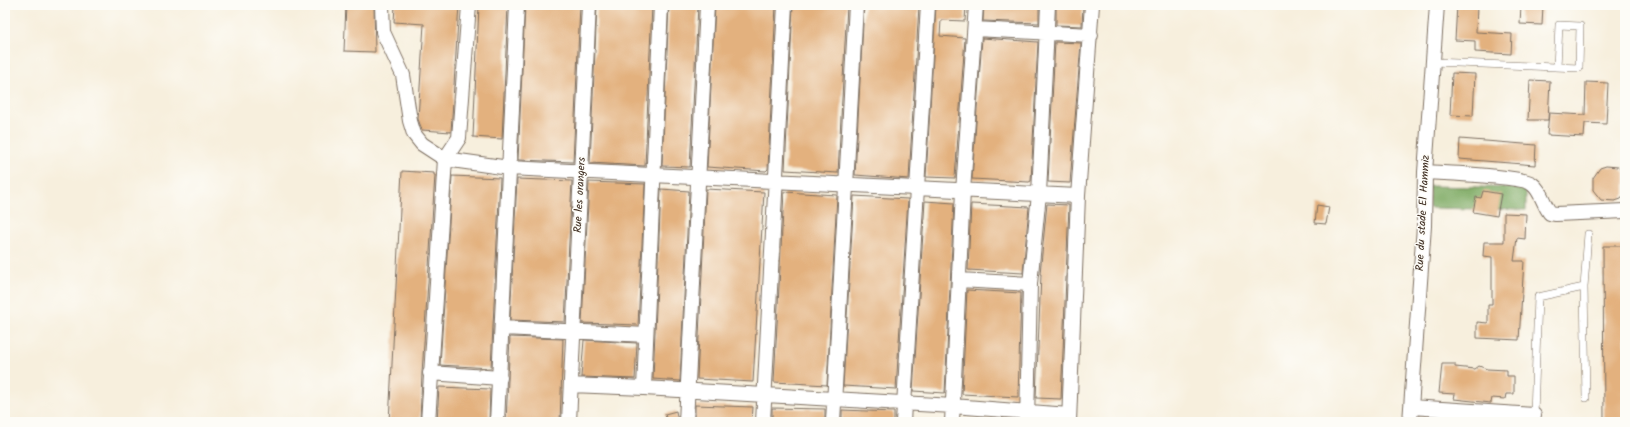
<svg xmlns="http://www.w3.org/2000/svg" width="1630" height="427" viewBox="0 0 1630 427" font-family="Kalam,sans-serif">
	<rect width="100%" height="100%" fill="#fdfcf7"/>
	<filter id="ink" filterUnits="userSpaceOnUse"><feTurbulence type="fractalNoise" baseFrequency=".025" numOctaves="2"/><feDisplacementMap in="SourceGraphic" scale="8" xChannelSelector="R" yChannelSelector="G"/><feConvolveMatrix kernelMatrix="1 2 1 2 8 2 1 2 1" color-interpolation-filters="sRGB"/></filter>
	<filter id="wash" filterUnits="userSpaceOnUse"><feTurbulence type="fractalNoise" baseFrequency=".012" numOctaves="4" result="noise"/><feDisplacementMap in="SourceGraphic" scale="16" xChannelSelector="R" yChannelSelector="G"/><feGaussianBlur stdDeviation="0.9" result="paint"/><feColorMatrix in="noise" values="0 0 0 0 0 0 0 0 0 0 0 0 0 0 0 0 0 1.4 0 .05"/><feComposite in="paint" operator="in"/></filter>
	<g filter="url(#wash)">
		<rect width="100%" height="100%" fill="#f7efdd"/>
		<!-- forest -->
		<path fill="#7eaa63" stroke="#5c6a40" d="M 1429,186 L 1526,188 L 1526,210 L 1429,208 Z"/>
		<g id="blocks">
			<!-- building -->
			<path fill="#e3b17e" d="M 346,5 L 374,5 L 375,52 L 344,51 Z
				M 395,5 L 459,5 L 451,132 L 422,130 L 418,119 L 424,24 L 394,22 Z
				M 479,5 L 508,5 L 502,139 L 473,137 Z
				M 525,5 L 580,5 L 573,162 L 518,160 Z
				M 597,5 L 652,5 L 645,166 L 590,163 Z
				M 669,5 L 698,5 L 690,167 L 662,166 Z
				M 715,5 L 776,5 L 768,169 L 766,171 L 707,167 Z
				M 793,5 L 847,5 L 838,173 L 785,170 Z
				M 864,5 L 919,5 L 909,179 L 855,175 Z
				M 936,5 L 966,5 L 965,21 L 941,20 L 940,36 L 965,38 L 955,178 L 926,177 Z
				M 984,5 L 1039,5 L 1039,23 L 983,21 Z
				M 1056,5 L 1083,5 L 1082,26 L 1056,25 Z
				M 1457,5 L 1477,5 L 1476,32 L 1512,34 L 1511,54 L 1475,52 L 1475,41 L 1455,40 Z
				M 1521,5 L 1543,5 L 1542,25 L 1520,24 Z
				M 982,38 L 1038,42 L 1031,181 L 1029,182 L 972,179 Z
				M 1055,42 L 1081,43 L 1070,183 L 1048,182 Z
				M 1452,73 L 1475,74 L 1473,116 L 1450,115 Z
				M 1530,80 L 1550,81 L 1548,120 L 1528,120 Z
				M 1586,82 L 1608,83 L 1606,124 L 1585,123 L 1584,137 L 1547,135 L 1549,113 L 1585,115 Z
				M 1460,139 L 1536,145 L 1535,165 L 1459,159 Z
				M 1606,166 L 1618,167 L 1625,173 L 1625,194 L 1621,199 L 1615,201 L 1601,200 L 1593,190 L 1593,178 L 1600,168 Z
				M 402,171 L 434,173 L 434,175 L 435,175 L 422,373 L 420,422 L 389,422 Z
				M 452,176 L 500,178 L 491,368 L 440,365 Z
				M 517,179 L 572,181 L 565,322 L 510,320 Z
				M 589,182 L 645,184 L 638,325 L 582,323 Z
				M 661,189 L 689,191 L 680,381 L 653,379 Z
				M 706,189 L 764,192 L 753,382 L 697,379 Z
				M 1483,191 L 1501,194 L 1497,216 L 1473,212 L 1476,197 L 1481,198 Z
				M 784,192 L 837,195 L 827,385 L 774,382 Z
				M 854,196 L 908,199 L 896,389 L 843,386 Z
				M 925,201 L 954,203 L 945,393 L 913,391 Z
				M 971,204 L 1029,207 L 1023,273 L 968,270 Z
				M 1047,204 L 1069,205 L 1061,399 L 1036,398 L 1041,274 L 1040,274 Z
				M 1317,205 L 1329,207 L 1326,224 L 1315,223 Z
				M 1504,213 L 1526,214 L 1525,239 L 1517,238 L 1514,261 L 1524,261 L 1519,340 L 1477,338 L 1477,322 L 1488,323 L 1488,305 L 1492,305 L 1492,257 L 1483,256 L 1484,242 L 1504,242 Z
				M 1603,246 L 1625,246 L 1625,422 L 1604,422 Z
				M 967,290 L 1021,293 L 1018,397 L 962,394 Z
				M 510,337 L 563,339 L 560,422 L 506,422 Z
				M 584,340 L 637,343 L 635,379 L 581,377 Z
				M 1442,364 L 1455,364 L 1455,367 L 1475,369 L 1479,366 L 1487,369 L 1507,370 L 1507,376 L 1514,376 L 1514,394 L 1506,394 L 1505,399 L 1492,398 L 1491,403 L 1454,399 L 1455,394 L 1439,393 Z
				M 439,387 L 490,389 L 489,422 L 437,422 Z
				M 695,405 L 753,407 L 752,422 L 695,422 Z
				M 772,408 L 825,409 L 825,422 L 772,422 Z
				M 842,410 L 894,412 L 894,422 L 842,422 Z
				M 676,411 L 678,422 L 667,422 L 665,414 Z"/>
		</g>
	</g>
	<g filter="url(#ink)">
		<use href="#blocks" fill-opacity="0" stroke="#7d6f61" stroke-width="1"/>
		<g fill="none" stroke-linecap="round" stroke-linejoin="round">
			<!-- lane casing -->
			<g stroke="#7d6f61" stroke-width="8">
				<path id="lane" d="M 1433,62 L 1579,68 L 1580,26 L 1559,25 L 1557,67
					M 1586,398 L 1584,287 L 1588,234
					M 1538,422 L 1534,415 L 1538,297 L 1584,287"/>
			</g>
			<!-- street casing -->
			<g stroke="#7d6f61" stroke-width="16">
				<path id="street" d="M 382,5 L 383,32 L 403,75 L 410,121 L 414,134 L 422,144 L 445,159 L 509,168 L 1078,196
					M 975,29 L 1091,35
					M 1425,172 C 1442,173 1523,176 1532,184 C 1541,190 1543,204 1550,213 L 1556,214 L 1625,211
					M 959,280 L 1030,284
					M 502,328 L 646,335
					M 430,373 L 500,378
					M 571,385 L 644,388 L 661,5
					M 644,388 L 953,406 L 1069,415
					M 1411,407 L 1534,415
					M 428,422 L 445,159 L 459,138 L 469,5
					M 497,422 L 517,5
					M 569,422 L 589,5
					M 686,422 L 707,5
					M 763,422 L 785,5
					M 833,422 L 856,5
					M 903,422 L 928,5
					M 952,422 L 963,191 L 976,5
					M 1027,422 L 1030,284 L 1039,194 L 1048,5
					M 1069,422 L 1078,196 L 1092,5
					M 1410,422 L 1424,226 L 1425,172 L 1437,5"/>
			</g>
			<!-- lane -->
			<use href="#lane" stroke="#fff" stroke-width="7"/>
			<!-- street -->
			<use href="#street" stroke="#fff" stroke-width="14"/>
		</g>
	</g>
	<g text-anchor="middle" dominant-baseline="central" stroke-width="3" stroke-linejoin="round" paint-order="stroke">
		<!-- street labels -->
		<g font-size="11" fill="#3b2a1e" stroke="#fdfcf7">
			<text transform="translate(580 195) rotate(-87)">Rue les orangers</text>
			<text transform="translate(1423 213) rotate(-87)">Rue du stade El Hammiz</text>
		</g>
	</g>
	<!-- margin -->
	<rect width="1630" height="427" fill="none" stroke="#fdfcf7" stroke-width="20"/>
</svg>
